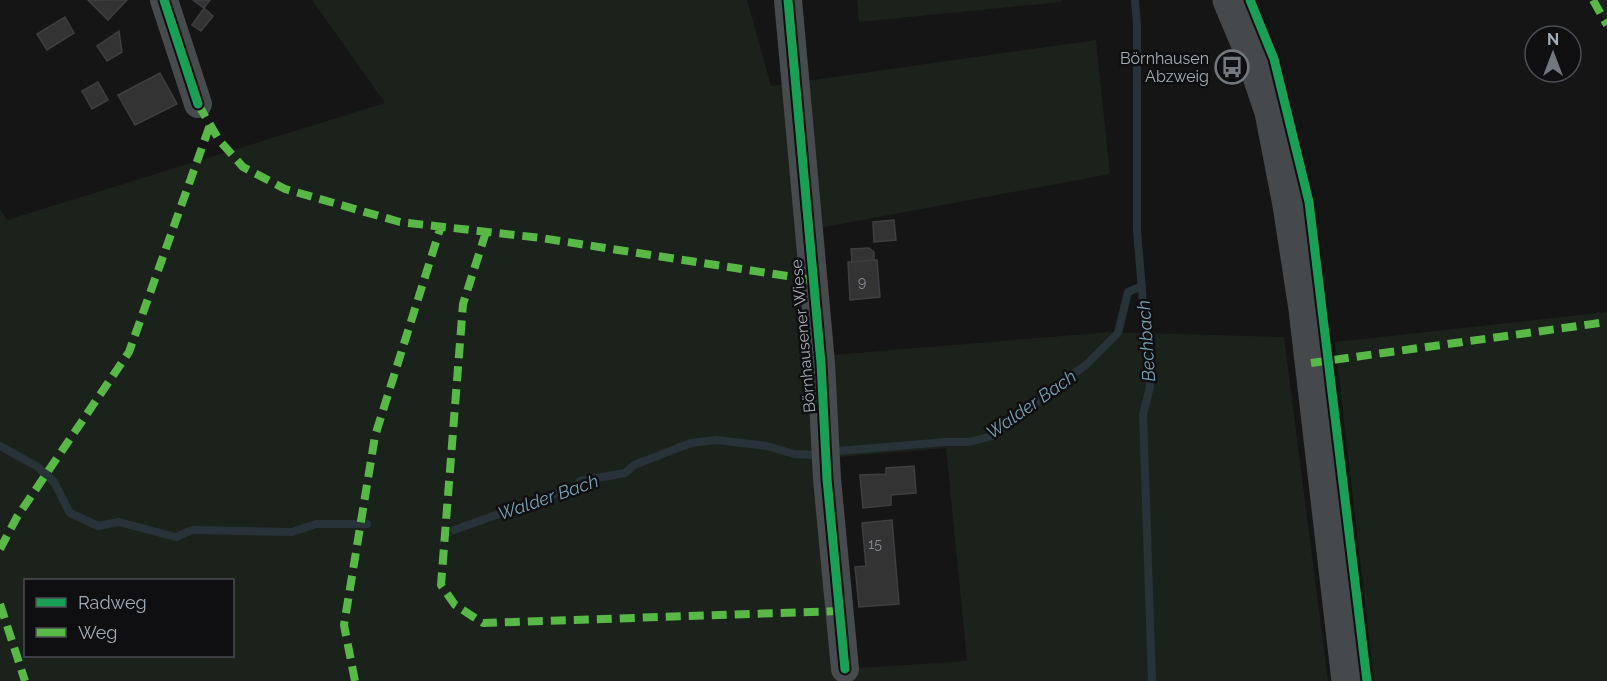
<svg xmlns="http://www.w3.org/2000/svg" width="1607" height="681" viewBox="0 0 1607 681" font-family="Raleway,sans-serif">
	<rect width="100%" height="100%" fill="#151515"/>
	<!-- green -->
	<path fill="#1b221b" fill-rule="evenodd" d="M 312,0 L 747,0 L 771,86 L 1096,40 L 1110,174 L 819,228 L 832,355 L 1111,332 L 1284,337 L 1328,681 L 0,681 L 0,209 L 7,220 L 385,103 ZM 946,448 L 967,661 L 858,668 L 839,457 ZM 26,580 L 232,580 L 232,656 L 26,656 Z
		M 857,0 L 1061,0 L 1061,2 L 859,22 Z
		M 1593,0 L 1607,0 L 1607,25 Z
		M 1607,312 L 1607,681 L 1374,681 L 1335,342 Z"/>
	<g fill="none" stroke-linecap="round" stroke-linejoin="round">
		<!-- stream -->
		<path stroke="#273338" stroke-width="8" d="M 1135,0 L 1137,25 L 1137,230 L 1150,387 L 1143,414 L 1152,681
			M 0,446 L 38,467 L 54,482 L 70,513 L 98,526 L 119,522 L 176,537 L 192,530 L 292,532 L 316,524 L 367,524
			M 838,451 L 946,442 L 969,442 L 992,436 L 1087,364 L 1118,333 L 1128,292 L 1142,286
			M 454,530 L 577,486 L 580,481 L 625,473 L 634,465 L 691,443 L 717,440 L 767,446 L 794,454 L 817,455"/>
	</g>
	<!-- building -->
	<path fill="#333334" stroke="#3d3f41" stroke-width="1.5" d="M 88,0 L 127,0 L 108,20 Z
		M 193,0 L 210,0 L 204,8 Z
		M 204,8 L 213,16 L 201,31 L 192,25 Z
		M 65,17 L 74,33 L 47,50 L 37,34 Z
		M 119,31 L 122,52 L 107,61 L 97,46 Z
		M 160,73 L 177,104 L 135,125 L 118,95 Z
		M 98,82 L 108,100 L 92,109 L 82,91 Z
		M 894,220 L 896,240 L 874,242 L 873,222 Z
		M 869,248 L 874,252 L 874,260 L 852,262 L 851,249 Z
		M 877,260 L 880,297 L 850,300 L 848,262 Z
		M 914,466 L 916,493 L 891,495 L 891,505 L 863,508 L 860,475 L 886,474 L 886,468 Z
		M 892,520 L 899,604 L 859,607 L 855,567 L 866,566 L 862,523 Z"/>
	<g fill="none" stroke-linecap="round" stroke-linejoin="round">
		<!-- minor -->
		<path stroke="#484b4e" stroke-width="28" d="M 164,0 L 198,104
			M 788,0 L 821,363 L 827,479 L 845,669"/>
		<!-- secondary -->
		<path stroke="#46494c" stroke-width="33" d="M 1229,0 L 1250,50 L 1271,112 L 1289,205 L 1305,309 L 1348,681"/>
		<!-- quiet -->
		<path stroke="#58b947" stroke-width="8" stroke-dasharray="15 8" stroke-linecap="butt" d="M 1593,0 L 1607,25
			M 198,104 L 219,140 L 243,167 L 285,189 L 400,222 L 541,238 L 813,280
			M 486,232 L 463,304 L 441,585 L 455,605 L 483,623 L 839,611
			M 1311,363 L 1607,322
			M 0,549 L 17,517 L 129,352 L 210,125
			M 0,604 L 25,681
			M 355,681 L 344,625 L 375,436 L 441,226"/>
		<!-- cycleway casing -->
		<g stroke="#0f0f11" stroke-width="13">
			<path id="cycleway" d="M 164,0 L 198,104
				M 788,0 L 821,363 L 827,479 L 845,669
				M 1250,0 L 1274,59 L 1309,202 L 1367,681"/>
		</g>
		<!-- cycleway -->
		<use href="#cycleway" stroke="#1a9f57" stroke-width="9"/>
	</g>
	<!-- icons -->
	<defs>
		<g id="bus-ring" transform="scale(1.725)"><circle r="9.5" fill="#0f0f11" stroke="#72787e" stroke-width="1.5"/><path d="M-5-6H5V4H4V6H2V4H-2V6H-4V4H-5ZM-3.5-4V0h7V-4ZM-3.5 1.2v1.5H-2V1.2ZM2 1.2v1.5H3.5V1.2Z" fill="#72787e"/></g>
	</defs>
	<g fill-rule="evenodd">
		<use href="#bus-ring" x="1232" y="67"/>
	</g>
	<g text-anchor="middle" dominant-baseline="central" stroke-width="5" stroke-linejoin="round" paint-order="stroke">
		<!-- number labels -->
		<g font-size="14" fill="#888e96">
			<text x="862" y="282">9</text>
			<text x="875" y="544">15</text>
		</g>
		<!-- poi labels -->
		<g font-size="16" fill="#a4adb7" stroke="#0f0f11" text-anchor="end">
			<text x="1209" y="58">Börnhausen<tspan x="1209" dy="18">Abzweig</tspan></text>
		</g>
		<!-- street labels -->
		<g font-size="16" fill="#a4adb7" stroke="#0f0f11">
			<text transform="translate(803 336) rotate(-95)">Börnhausener Wiese</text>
		</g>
		<!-- water labels -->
		<g font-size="18" font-style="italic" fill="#78a3b5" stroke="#0f0f11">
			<text transform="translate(1146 341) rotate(-94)">Bechbach</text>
			<text transform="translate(1031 404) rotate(-35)">Walder Bach</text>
			<text transform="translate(548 497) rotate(-19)">Walder Bach</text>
		</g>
	</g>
	<!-- legend -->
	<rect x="24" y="579" width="210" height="78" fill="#0f0f11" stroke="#4b4e53" stroke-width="1.5"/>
	<rect x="36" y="598" width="30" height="9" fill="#1a9f57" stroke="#4b4e53" stroke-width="1.5"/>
	<text x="78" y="609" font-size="18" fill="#a4adb7">Radweg</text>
	<rect x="36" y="628" width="30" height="9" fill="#58b947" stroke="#4b4e53" stroke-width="1.5"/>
	<text x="78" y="639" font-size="18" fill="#a4adb7">Weg</text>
	<!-- north arrow -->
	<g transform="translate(1553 54)"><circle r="28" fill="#0f0f11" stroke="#4b4e53" stroke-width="1.5"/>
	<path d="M0-4.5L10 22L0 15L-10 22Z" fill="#72787e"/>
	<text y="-9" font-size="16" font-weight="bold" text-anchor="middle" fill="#a4adb7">N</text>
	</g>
</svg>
